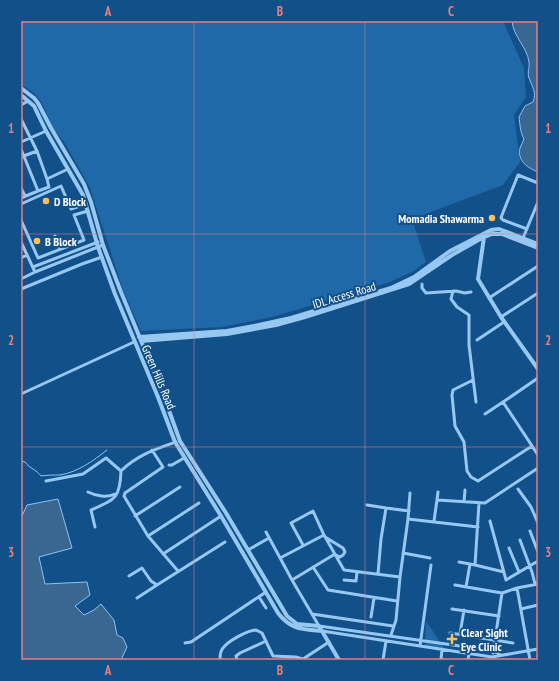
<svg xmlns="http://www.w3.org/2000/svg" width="559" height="681" viewBox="0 0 559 681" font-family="'PT Sans Narrow',sans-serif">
	<rect width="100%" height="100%" fill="#12508a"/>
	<!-- green -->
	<path fill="#2069a8" d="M 21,21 L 503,21 L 524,68 L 526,97 L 514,115 L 520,162 L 503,185 L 412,219 L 426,262 L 414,271 L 390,282 L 272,317 L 222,327 L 141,331 L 123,290 L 90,188 L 65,143 L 53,128 L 42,103 L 34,93 L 21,84 Z
		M 426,621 L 444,648 L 425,646 Z"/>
	<!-- water -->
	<path fill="#396792" stroke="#89c4f4" d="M 512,21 L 538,21 L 538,172 C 528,168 517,161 520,148 C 521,145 523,142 524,139 C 520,132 520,124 519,117 L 525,106 L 533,102 C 537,93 532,86 529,78 C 527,72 530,67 529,62 C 527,47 513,36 512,21 Z
		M 58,499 L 72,548 L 39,557 L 45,584 L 87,582 L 90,595 L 75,606 L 84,615 L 94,610 L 101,604 L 114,620 L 117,635 L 123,638 L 127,647 L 121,660 L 21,660 L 21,518 L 27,505 Z"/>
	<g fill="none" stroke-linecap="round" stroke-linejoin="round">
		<!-- stream -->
		<path stroke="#89c4f4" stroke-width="1" d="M 21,461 L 25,462 C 30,469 36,469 41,476 C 47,475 54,475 60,475 C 78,472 93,461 107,450"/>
		<!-- minor -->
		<path stroke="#97c8f1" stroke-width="3" d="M 21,105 L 28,101
			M 21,119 L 37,151 L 47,179 L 68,169
			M 21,142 L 46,131
			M 21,149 L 38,191 L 49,187 L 47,179
			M 21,157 L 37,151
			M 21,188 L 25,196
			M 21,198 L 38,191
			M 21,204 L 61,186 L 71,209 L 86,204
			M 21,220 L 38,258 L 84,240 L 74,215 L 88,211
			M 527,229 L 503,220 L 501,218 L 502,215 L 518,175 L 538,183
			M 55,236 L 60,249
			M 523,238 L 538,202
			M 21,242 L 35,272 L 21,279
			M 21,258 L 27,255
			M 33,267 L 98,242
			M 35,272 L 103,245
			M 422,284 L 422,288 L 426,293 L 456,291 L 465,293 L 471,292
			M 21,289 L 82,264 L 102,257
			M 453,291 L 451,299 L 457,307 L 469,315 L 469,345 L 476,402
			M 489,298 L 538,266
			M 501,317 L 538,293
			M 477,340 L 504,322
			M 538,378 L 503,402 L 538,455
			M 473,380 L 453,390 L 452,395 L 455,426 L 464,442 L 467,471 L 471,477 L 478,481 L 532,446
			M 21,394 L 134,342
			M 485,414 L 503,402
			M 152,450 L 163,467 L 125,493 L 124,496 L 148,536 L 178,571
			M 169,465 L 172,465 L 184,458
			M 46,481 L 83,474 L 106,458 L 121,471
			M 518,489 L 531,507 L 538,523
			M 88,492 C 96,496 107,498 115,494
			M 437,500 L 438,492
			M 464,502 L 465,490
			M 479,503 L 475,565 L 504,572
			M 367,505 L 386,508
			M 135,516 L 180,487
			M 408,519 L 478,527
			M 434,521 L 437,500 L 485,503 L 538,468
			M 490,521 L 506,580 L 538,561
			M 95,527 L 91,510 C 116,499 120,498 121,471 C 137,455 156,449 176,442
			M 530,531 L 538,552
			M 266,532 L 292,580 L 319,626 L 474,648 L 493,651 L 501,655
			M 148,536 L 199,503
			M 325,537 L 343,548 L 345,552 L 343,555 L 340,557 L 336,555
			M 520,540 L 532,572 L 535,584
			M 303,545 L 291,523 L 313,511 L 324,535 L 344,570 L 400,577
			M 509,548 L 519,572
			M 248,550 L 269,538
			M 403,553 L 430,558
			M 163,554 L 221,516
			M 280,558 L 324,535
			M 459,562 L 470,564
			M 313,567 L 328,590 L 397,601
			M 378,574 L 381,539 L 386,508 L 409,511
			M 129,576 L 142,568 L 151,581 L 157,585 L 225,542
			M 292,580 L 335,554
			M 344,580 L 356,581 L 357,572
			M 455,585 L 502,593
			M 466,587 L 470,564 L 475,565
			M 259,597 L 266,608
			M 137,598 L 157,585
			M 452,609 L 499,616
			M 521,609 L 538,605
			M 312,614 L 393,626
			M 371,617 L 374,598
			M 322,631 L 492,657 L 538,649
			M 450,633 L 513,643
			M 460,634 L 464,610
			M 391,635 L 396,620 L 400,577 L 408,519 L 410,493
			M 185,643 L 191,642 L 266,592
			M 420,646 L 431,565
			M 493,653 L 502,593 L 517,588
			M 303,659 L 329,642
			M 220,660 C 220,656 220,651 223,648 C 228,641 248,630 256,630 L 262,633 L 273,656 L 296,657 L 305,660
			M 237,660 L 236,656 L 240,653 L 266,641
			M 383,660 L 386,641
			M 441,660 L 442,649
			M 468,660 L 470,647
			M 530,660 L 517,588 L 538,584"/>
		<!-- tertiary -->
		<path stroke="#97c8f1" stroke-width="4" d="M 21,88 L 34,98 L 38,103 L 51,128 L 84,184 L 91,202 L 103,245 L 121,292 L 163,394 L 180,441 L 226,513 L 287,616 L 297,624 L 319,626 L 339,660
			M 21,95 L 34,106 L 46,131 L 83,195 L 98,247 L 115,294 L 158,397 L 175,442 L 221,516 L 278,613 C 291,630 302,629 322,631
			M 484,237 L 478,279 L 501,317 L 538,369
			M 139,337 L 227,331 L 254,326 L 291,318 L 391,288 L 414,277 L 450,251 L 491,230 L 499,229 L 538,244
			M 141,341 L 227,334 L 276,325 L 305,317 L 409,284 L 452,255 L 482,238 L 492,234 L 502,234 L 538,248"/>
	</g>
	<!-- grid -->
	<path fill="none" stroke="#e67e7e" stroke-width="1" stroke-opacity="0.55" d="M 194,21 L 194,660M 365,21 L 365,660M 21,234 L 538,234M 21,447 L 538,447"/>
	<!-- markers -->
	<g fill="#ffc057" stroke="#12508a" stroke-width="1.5">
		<circle cx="46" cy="201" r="4"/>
		<circle cx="492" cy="218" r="4"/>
		<circle cx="37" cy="241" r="4"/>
		<path d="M450 633h4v4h4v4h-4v4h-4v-4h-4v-4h4z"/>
	</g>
	<g text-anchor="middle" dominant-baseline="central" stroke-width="4" stroke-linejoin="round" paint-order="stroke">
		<!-- poi labels -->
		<g font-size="12" font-weight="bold" fill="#fff" stroke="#12508a" text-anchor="start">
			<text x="54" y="201">D Block</text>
			<text x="484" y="218" text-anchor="end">Momadia Shawarma</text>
			<text x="45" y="241">B Block</text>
			<text x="461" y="632">Clear Sight<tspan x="461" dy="14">Eye Clinic</tspan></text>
		</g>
		<!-- street labels -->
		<g font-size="12" fill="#fff" stroke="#12508a">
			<text transform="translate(344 295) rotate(-17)">IDL Access Road</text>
			<text transform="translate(159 377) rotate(67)">Green Hills Road</text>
		</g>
	</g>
	<!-- border -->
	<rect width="559" height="681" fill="none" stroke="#12508a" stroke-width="44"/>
	<rect x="22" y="22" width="515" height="637" fill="none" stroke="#e67e7e" stroke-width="1.5"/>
	<g font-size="13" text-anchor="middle" font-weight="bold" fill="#e67e7e">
		<text x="108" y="16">A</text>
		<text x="280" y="16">B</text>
		<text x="451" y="16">C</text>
		<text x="11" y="133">1</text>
		<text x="548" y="133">1</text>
		<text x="11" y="345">2</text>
		<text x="548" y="345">2</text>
		<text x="11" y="557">3</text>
		<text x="548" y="557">3</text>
		<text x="108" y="675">A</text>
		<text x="280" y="675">B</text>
		<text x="451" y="675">C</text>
	</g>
</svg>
